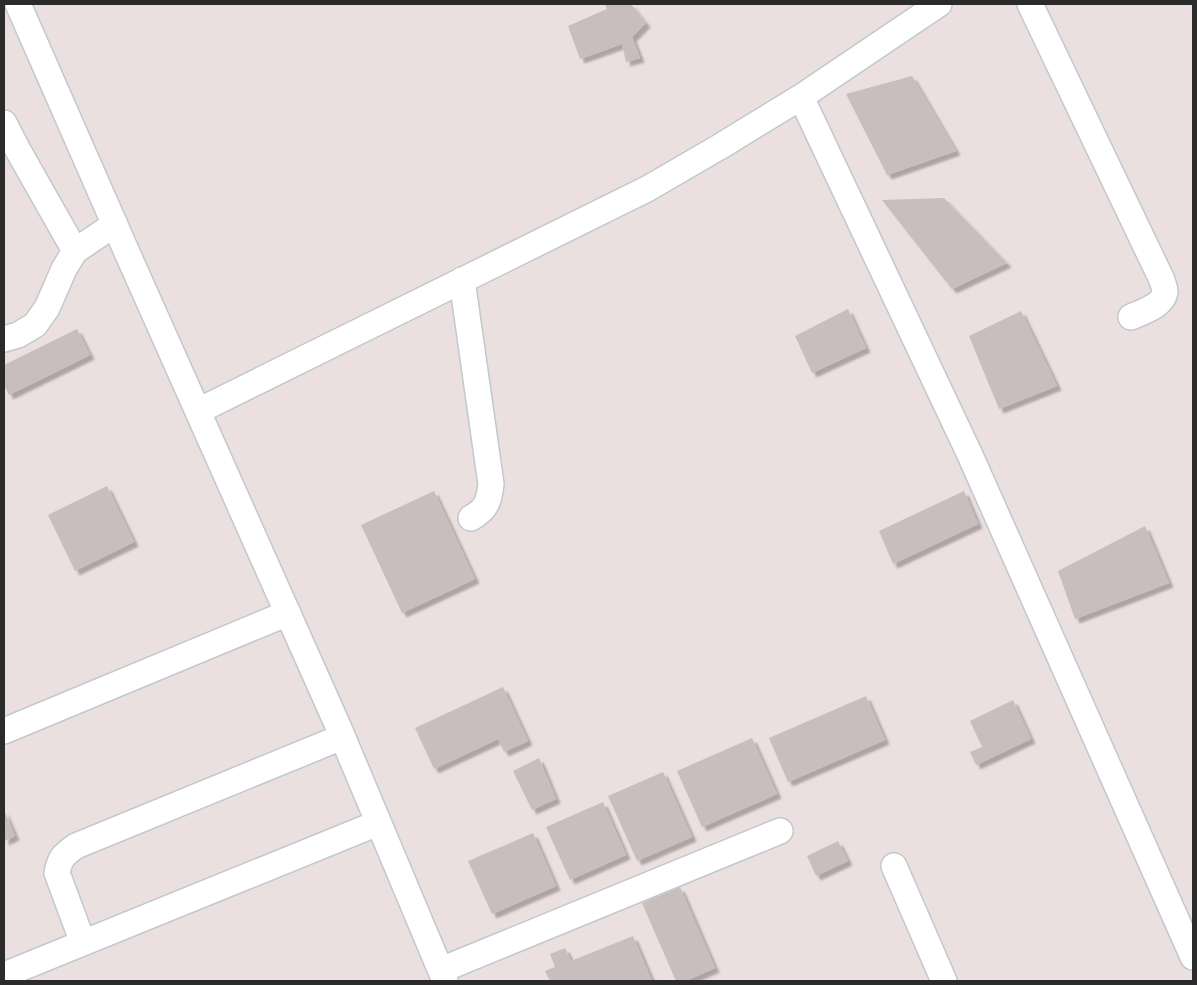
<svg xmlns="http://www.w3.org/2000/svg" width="1197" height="985" viewBox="0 0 1197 985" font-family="'Fira Sans Condensed',sans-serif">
	<defs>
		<filter id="shadow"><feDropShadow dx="4.5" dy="4.5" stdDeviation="1" flood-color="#0004"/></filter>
	</defs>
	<rect width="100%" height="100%" fill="#ecdfdf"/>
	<!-- building -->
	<path fill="#c8bebd" filter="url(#shadow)" d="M 605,4 L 631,4 L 646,23 L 632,37 L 640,58 L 626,62 L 622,44 L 580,59 L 568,26 L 607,9 Z
		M 912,76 L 956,151 L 887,175 L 846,94 Z
		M 944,198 L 1007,263 L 952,289 L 882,200 Z
		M 848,309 L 866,348 L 812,373 L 795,336 Z
		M 1021,311 L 1057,386 L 999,409 L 969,336 Z
		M 77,329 L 90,355 L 9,395 L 4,385 L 4,365 Z
		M 107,486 L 134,542 L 75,571 L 48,515 Z
		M 434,491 L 475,579 L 402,613 L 361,525 Z
		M 964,491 L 978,524 L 893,564 L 879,531 Z
		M 1145,526 L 1169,583 L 1075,619 L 1058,571 Z
		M 503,687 L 528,741 L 504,752 L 498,739 L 434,769 L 415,728 Z
		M 866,696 L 885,740 L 788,782 L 769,738 Z
		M 1013,700 L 1031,739 L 976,765 L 970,752 L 982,747 L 970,721 Z
		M 752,738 L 777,794 L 702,827 L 677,771 Z
		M 539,758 L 556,799 L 532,810 L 513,771 Z
		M 663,772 L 692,837 L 637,861 L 608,796 Z
		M 603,802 L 626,855 L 570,880 L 546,827 Z
		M 4,810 L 15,836 L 4,841 Z
		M 533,833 L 556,886 L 492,914 L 468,861 Z
		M 838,841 L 848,861 L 816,876 L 807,856 Z
		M 680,887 L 715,968 L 686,981 L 676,981 L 642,903 Z
		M 633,936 L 652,981 L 550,981 L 545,971 L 555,967 L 550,954 L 565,948 L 571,961 Z"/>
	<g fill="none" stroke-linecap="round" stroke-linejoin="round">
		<!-- minor casing -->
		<g stroke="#c0c9cd" stroke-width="28">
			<path id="minor" d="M 18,4 L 129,257 L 338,726 L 445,981
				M 1030,4 L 1162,280 C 1163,284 1165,288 1165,292 C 1163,306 1142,312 1131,317
				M 801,97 L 970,455 L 1193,957
				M 4,123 L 19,152 L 75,251
				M 462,280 L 491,484 C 489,501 487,509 471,518
				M 4,339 L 18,335 L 35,325 L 47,308 L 64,269 L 75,251 L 115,224
				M 198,411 L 647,189 L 721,146 L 801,97 L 939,4
				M 4,731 L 288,613
				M 894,866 L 944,981
				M 83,943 L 57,873 C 60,858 63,855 76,846 L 342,737
				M 441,970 L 780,831
				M 4,975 L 378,823"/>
		</g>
		<!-- minor -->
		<use href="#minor" stroke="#fff" stroke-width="25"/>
	</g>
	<!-- border -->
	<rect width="1197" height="985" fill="none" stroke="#2b2b2b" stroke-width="10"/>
</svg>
